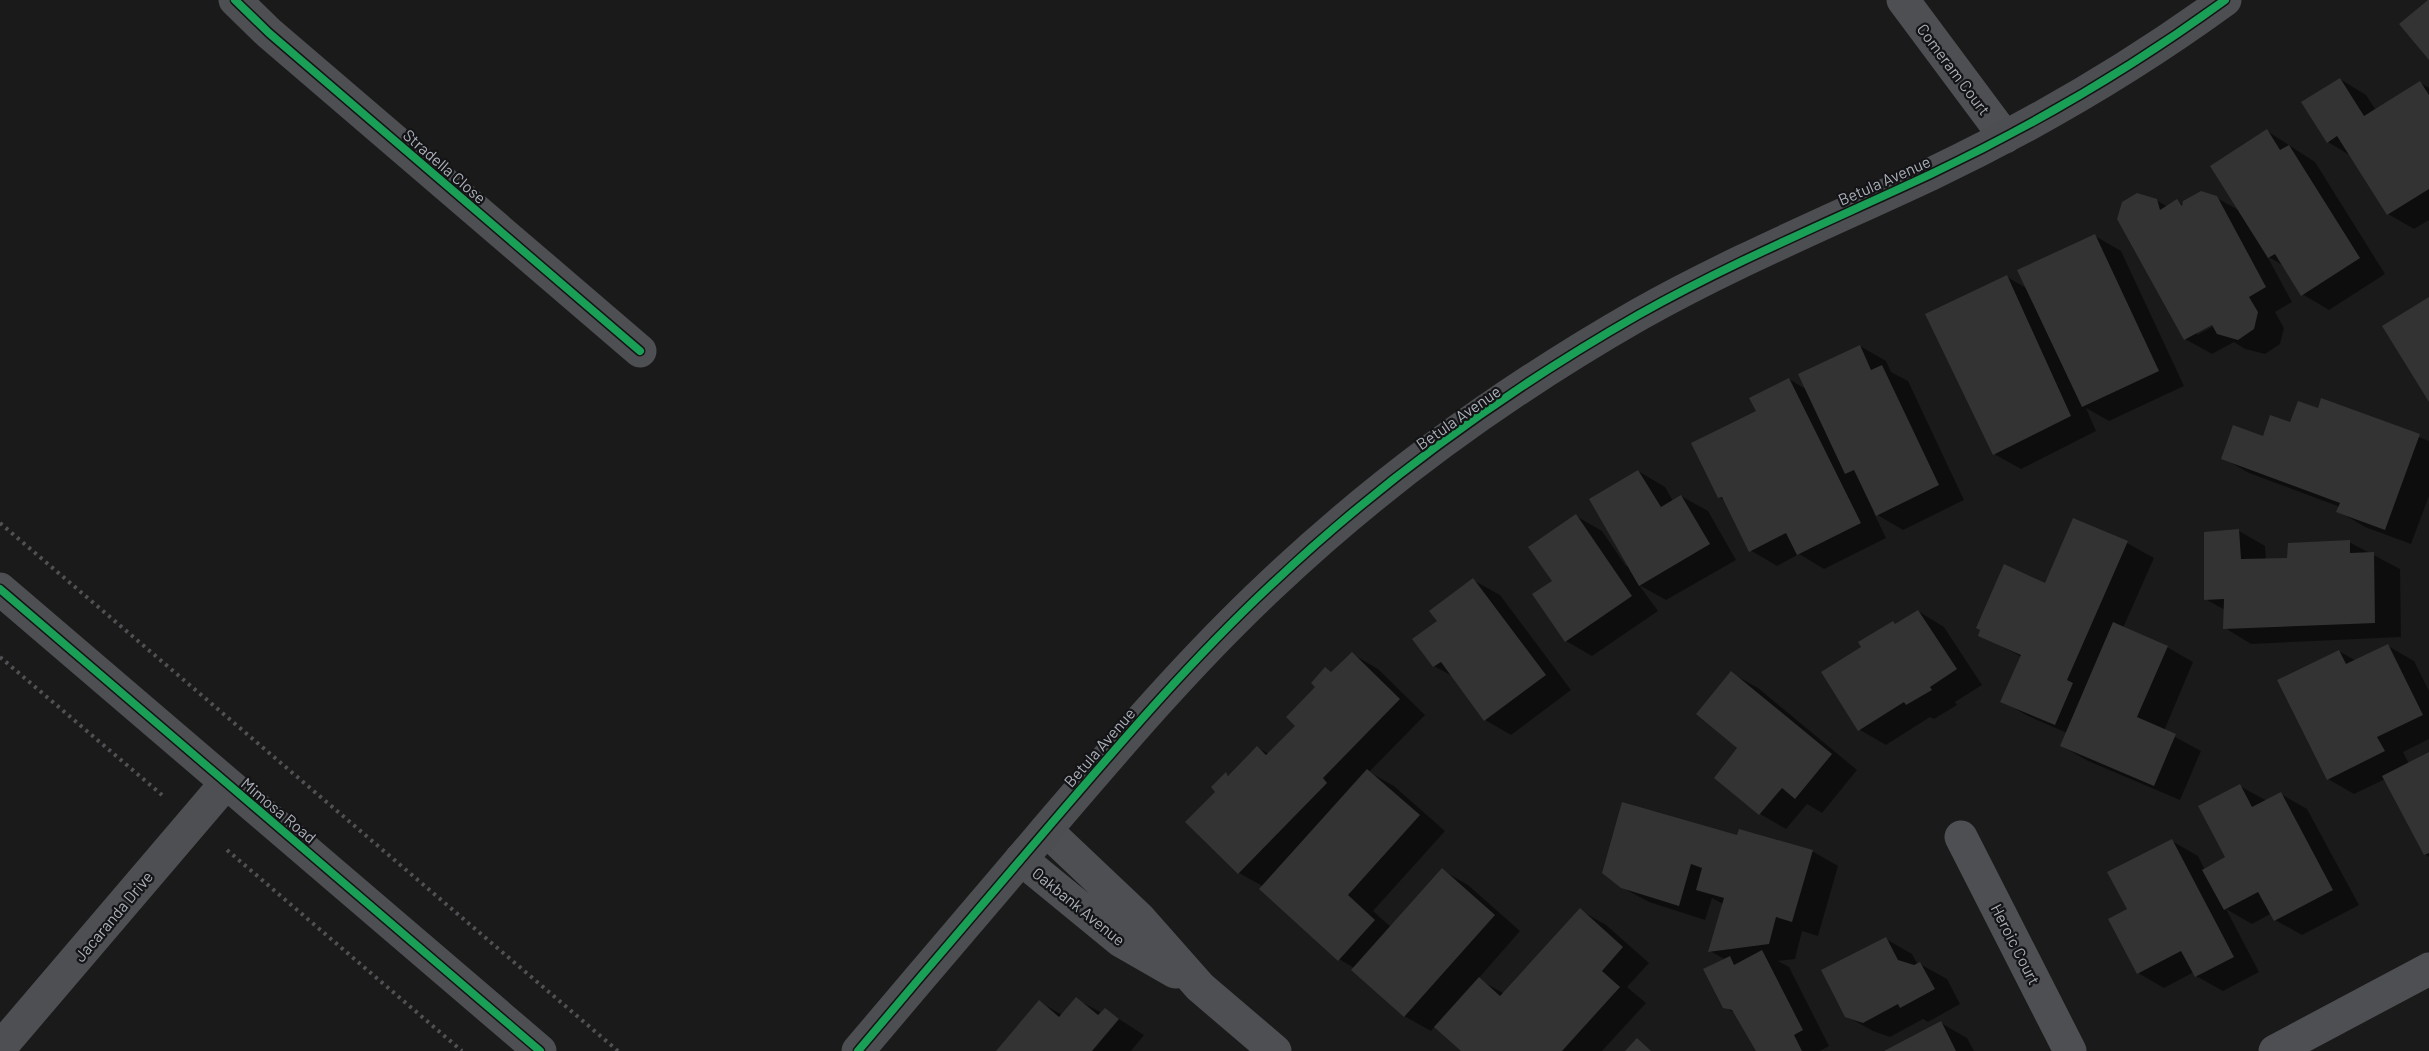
<svg xmlns="http://www.w3.org/2000/svg" width="2429" height="1051" viewBox="0 0 2429 1051" font-family="Barlow,sans-serif">
	<rect width="100%" height="100%" fill="#1a1a1a"/>
	<!-- shadow -->
	<path fill="#0007" fill-rule="evenodd" d="M 2340,79 L 2366,95 L 2376,110 L 2420,83 L 2429,88 L 2429,220 L 2414,229 L 2388,214 L 2351,156 L 2328,142 Z
		M 2267,131 L 2315,162 L 2385,274 L 2329,310 L 2302,294 L 2284,266 L 2267,256 L 2292,302 L 2275,312 L 2284,328 L 2280,344 L 2265,354 L 2245,349 L 2234,342 L 2212,354 L 2185,339 L 2156,200 L 2168,207 L 2177,201 L 2184,205 L 2217,198 L 2240,211 ZM 2218,320 L 2219,323 L 2197,335 L 2197,331 Z
		M 2095,236 L 2121,251 L 2184,386 L 2109,421 L 2086,408 L 2096,431 L 2021,469 L 1994,454 L 2007,277 L 2028,289 Z
		M 1860,346 L 1886,361 L 1891,372 L 1908,381 L 1964,500 L 1903,530 L 1874,513 L 1886,538 L 1824,569 L 1799,554 L 1777,566 L 1750,550 L 1726,501 L 1719,497 L 1758,412 L 1789,379 L 1807,390 Z
		M 2322,400 L 2429,441 L 2429,496 L 2411,544 L 2365,527 L 2338,511 L 2340,507 L 2249,473 L 2223,458 L 2318,409 Z
		M 1638,471 L 1665,487 L 1673,501 L 1681,496 L 1708,511 L 1736,560 L 1666,600 L 1639,585 L 1658,611 L 1592,656 L 1566,641 L 1554,581 L 1576,516 L 1602,531 L 1626,566 L 1629,565 Z
		M 2074,520 L 2127,543 L 2154,558 L 2123,628 L 2167,647 L 2193,662 L 2164,731 L 2201,751 L 2180,800 L 2088,761 L 2062,746 L 2067,733 L 2028,716 L 2002,701 L 2022,657 L 1980,635 L 2046,585 Z
		M 2239,531 L 2265,546 L 2266,560 L 2289,559 L 2349,542 L 2400,569 L 2401,637 L 2251,644 L 2225,628 L 2225,610 L 2205,599 Z
		M 1473,580 L 1500,595 L 1571,690 L 1511,735 L 1485,720 L 1454,677 L 1434,666 L 1439,621 Z
		M 1918,611 L 1944,627 L 1982,685 L 1955,702 L 1957,705 L 1934,719 L 1930,717 L 1886,745 L 1860,730 L 1863,647 L 1893,623 L 1897,625 Z
		M 2388,646 L 2414,661 L 2429,691 L 2429,739 L 2403,752 L 2409,764 L 2429,754 L 2429,857 L 2425,854 L 2385,779 L 2354,794 L 2328,779 L 2339,651 L 2356,661 Z
		M 1352,654 L 1378,669 L 1425,715 L 1369,772 L 1394,786 L 1445,831 L 1373,911 L 1391,927 L 1442,870 L 1468,885 L 1520,931 L 1478,979 L 1505,994 L 1580,910 L 1606,925 L 1649,963 L 1627,987 L 1646,1003 L 1602,1051 L 1463,1051 L 1435,1026 L 1431,1031 L 1404,1016 L 1354,968 L 1339,959 L 1264,887 L 1239,873 L 1187,822 L 1217,792 L 1226,774 L 1230,776 L 1258,748 L 1269,754 L 1297,726 L 1333,673 Z
		M 1731,673 L 1758,688 L 1857,770 L 1822,813 L 1807,804 L 1786,829 L 1760,814 L 1716,777 L 1739,748 Z
		M 2240,786 L 2267,801 L 2281,794 L 2307,809 L 2359,905 L 2302,935 L 2275,920 L 2272,913 L 2252,924 L 2226,909 L 2259,972 L 2223,991 L 2196,976 L 2194,972 L 2164,988 L 2138,973 L 2129,910 L 2172,841 L 2198,856 L 2205,870 L 2227,857 Z
		M 1738,836 L 1812,851 L 1838,866 L 1818,936 L 1802,931 L 1795,959 L 1778,961 L 1789,967 L 1829,1046 L 1820,1051 L 1758,1051 L 1735,1013 L 1724,1007 L 1726,960 L 1710,951 L 1723,904 L 1712,898 L 1705,920 L 1649,902 L 1621,887 Z
		M 1886,939 L 1912,954 L 1918,965 L 1920,964 L 1947,979 L 1960,1004 L 1928,1022 L 1923,1019 L 1890,1037 L 1873,1031 L 1846,1016 Z
		M 1076,999 L 1102,1013 L 1105,1010 L 1144,1035 L 1131,1051 L 998,1051 L 1040,1002 L 1062,1015 Z
		M 1941,1023 L 1967,1038 L 1974,1051 L 1887,1051 Z"/>
	<!-- building -->
	<path fill="#333334" d="M 2428,0 L 2429,0 L 2429,60 L 2399,24 Z
		M 2340,78 L 2364,116 L 2420,81 L 2429,95 L 2429,189 L 2387,215 L 2337,136 L 2327,143 L 2301,102 Z
		M 2267,129 L 2280,150 L 2289,145 L 2360,258 L 2301,296 L 2275,254 L 2268,258 L 2210,166 Z
		M 2201,191 L 2217,196 L 2266,287 L 2249,297 L 2258,312 L 2254,329 L 2238,340 L 2217,334 L 2212,325 L 2184,340 L 2117,219 L 2122,202 L 2137,193 L 2157,199 L 2160,210 L 2177,199 L 2182,206 L 2183,201 Z
		M 2095,234 L 2159,371 L 2082,407 L 2017,270 Z
		M 2007,275 L 2071,416 L 1993,455 L 1925,314 Z
		M 2429,297 L 2429,402 L 2382,326 Z
		M 1860,345 L 1871,370 L 1882,365 L 1939,485 L 1876,516 L 1854,470 L 1845,474 L 1798,374 Z
		M 1789,378 L 1861,523 L 1797,555 L 1786,533 L 1749,552 L 1722,497 L 1718,498 L 1691,443 L 1756,411 L 1749,398 Z
		M 2321,398 L 2420,434 L 2385,530 L 2336,512 L 2340,503 L 2221,459 L 2233,425 L 2263,436 L 2270,415 L 2290,422 L 2298,401 L 2318,408 Z
		M 1638,470 L 1661,507 L 1681,495 L 1710,544 L 1639,586 L 1589,499 Z
		M 1576,514 L 1632,596 L 1565,642 L 1532,594 L 1552,581 L 1528,547 Z
		M 2073,518 L 2128,541 L 2067,680 L 2073,683 L 2055,725 L 2000,702 L 2021,655 L 1978,636 L 1980,630 L 1976,628 L 2004,564 L 2045,583 Z
		M 2239,529 L 2241,559 L 2287,558 L 2288,543 L 2350,540 L 2350,553 L 2374,552 L 2375,623 L 2223,629 L 2224,599 L 2204,600 L 2204,532 Z
		M 1473,578 L 1546,675 L 1484,721 L 1441,662 L 1433,667 L 1412,639 L 1437,621 L 1429,611 Z
		M 1918,610 L 1957,669 L 1930,687 L 1932,690 L 1906,705 L 1904,702 L 1858,731 L 1821,672 L 1861,647 L 1858,642 L 1893,621 L 1895,624 Z
		M 2113,622 L 2168,646 L 2137,717 L 2176,734 L 2154,786 L 2060,746 Z
		M 2388,644 L 2423,715 L 2377,737 L 2385,751 L 2327,780 L 2277,680 L 2339,650 L 2346,664 Z
		M 1352,652 L 1400,699 L 1323,778 L 1327,783 L 1238,874 L 1185,822 L 1215,792 L 1211,787 L 1226,772 L 1228,776 L 1257,746 L 1266,755 L 1295,726 L 1286,717 L 1315,687 L 1311,683 L 1325,667 L 1331,672 Z
		M 1731,671 L 1832,754 L 1795,799 L 1782,788 L 1759,815 L 1714,778 L 1737,748 L 1696,714 Z
		M 2429,752 L 2429,853 L 2424,855 L 2382,776 Z
		M 1367,769 L 1420,815 L 1348,895 L 1375,920 L 1338,961 L 1259,889 Z
		M 2240,784 L 2252,807 L 2281,792 L 2333,890 L 2274,921 L 2258,892 L 2224,910 L 2202,870 L 2225,857 L 2198,806 Z
		M 1622,802 L 1737,835 L 1739,829 L 1813,850 L 1792,922 L 1776,917 L 1769,944 L 1708,952 L 1724,898 L 1696,890 L 1702,868 L 1691,864 L 1679,906 L 1621,888 L 1602,873 Z
		M 2172,839 L 2234,957 L 2195,977 L 2181,951 L 2137,974 L 2108,919 L 2127,909 L 2107,872 Z
		M 1442,868 L 1495,915 L 1404,1017 L 1351,970 Z
		M 1580,908 L 1623,947 L 1602,971 L 1620,987 L 1562,1051 L 1461,1051 L 1434,1027 L 1479,977 L 1500,996 Z
		M 1886,937 L 1898,960 L 1914,965 L 1920,962 L 1935,989 L 1900,1008 L 1898,1004 L 1863,1023 L 1845,1017 L 1821,970 Z
		M 1762,950 L 1803,1030 L 1794,1035 L 1802,1051 L 1756,1051 L 1732,1010 L 1723,1008 L 1703,969 L 1730,956 L 1734,965 Z
		M 1076,997 L 1098,1015 L 1105,1008 L 1119,1019 L 1092,1051 L 996,1051 L 1039,1000 L 1059,1017 Z
		M 1941,1021 L 1956,1051 L 1884,1051 Z
		M 1637,1038 L 1651,1051 L 1625,1051 Z"/>
	<g fill="none" stroke-linecap="round" stroke-linejoin="round">
		<!-- path -->
		<path stroke="#505154" stroke-width="4" stroke-dasharray="3 4.5" stroke-linecap="butt" d="M 0,523 L 618,1051
			M 0,657 L 162,795
			M 227,850 L 462,1051"/>
		<!-- street -->
		<path stroke="#4e4f53" stroke-width="33" d="M 235,0 L 269,33 L 640,351
			M 1903,0 L 2005,137
			M 0,589 L 540,1051
			M 1046,830 L 1139,918 L 1200,987 L 1275,1051
			M 1961,837 L 2070,1051
			M 1021,859 L 1121,941 L 1175,972
			M 0,1048 L 226,783
			M 2275,1051 L 2429,969"/>
		<!-- secondary -->
		<path stroke="#4d4e51" stroke-width="33" d="M 858,1051 C 922,975 987,899 1051,824 C 1122,741 1192,659 1271,585 C 1381,481 1507,390 1638,315 C 1732,262 1833,220 1931,174 C 2034,125 2133,67 2225,0"/>
		<!-- cycleway casing -->
		<g stroke="#141416" stroke-width="11">
			<path id="cycleway" d="M 235,0 L 269,33 L 640,351
				M 0,589 L 540,1051
				M 858,1051 C 922,975 987,899 1051,824 C 1122,741 1192,659 1271,585 C 1381,481 1507,390 1638,315 C 1732,262 1833,220 1931,174 C 2034,125 2133,67 2225,0"/>
		</g>
		<!-- cycleway -->
		<use href="#cycleway" stroke="#1a9f57" stroke-width="8"/>
	</g>
	<g text-anchor="middle" dominant-baseline="central" stroke-width="4.5" stroke-linejoin="round" paint-order="stroke">
		<!-- street labels -->
		<g font-size="16" fill="#abb1ba" stroke="#141416">
			<text transform="translate(1954 69) rotate(53)">Comeram Court</text>
			<text transform="translate(445 166) rotate(41)">Stradella Close</text>
			<text transform="translate(1884 180) rotate(-24)">Betula Avenue</text>
			<text transform="translate(1458 417) rotate(-35)">Betula Avenue</text>
			<text transform="translate(1099 747) rotate(-49)">Betula Avenue</text>
			<text transform="translate(279 810) rotate(40)">Mimosa Road</text>
			<text transform="translate(1079 906) rotate(39)">Oakbank Avenue</text>
			<text transform="translate(113 916) rotate(-50)">Jacaranda Drive</text>
			<text transform="translate(2016 944) rotate(63)">Heroic Court</text>
		</g>
	</g>
</svg>
